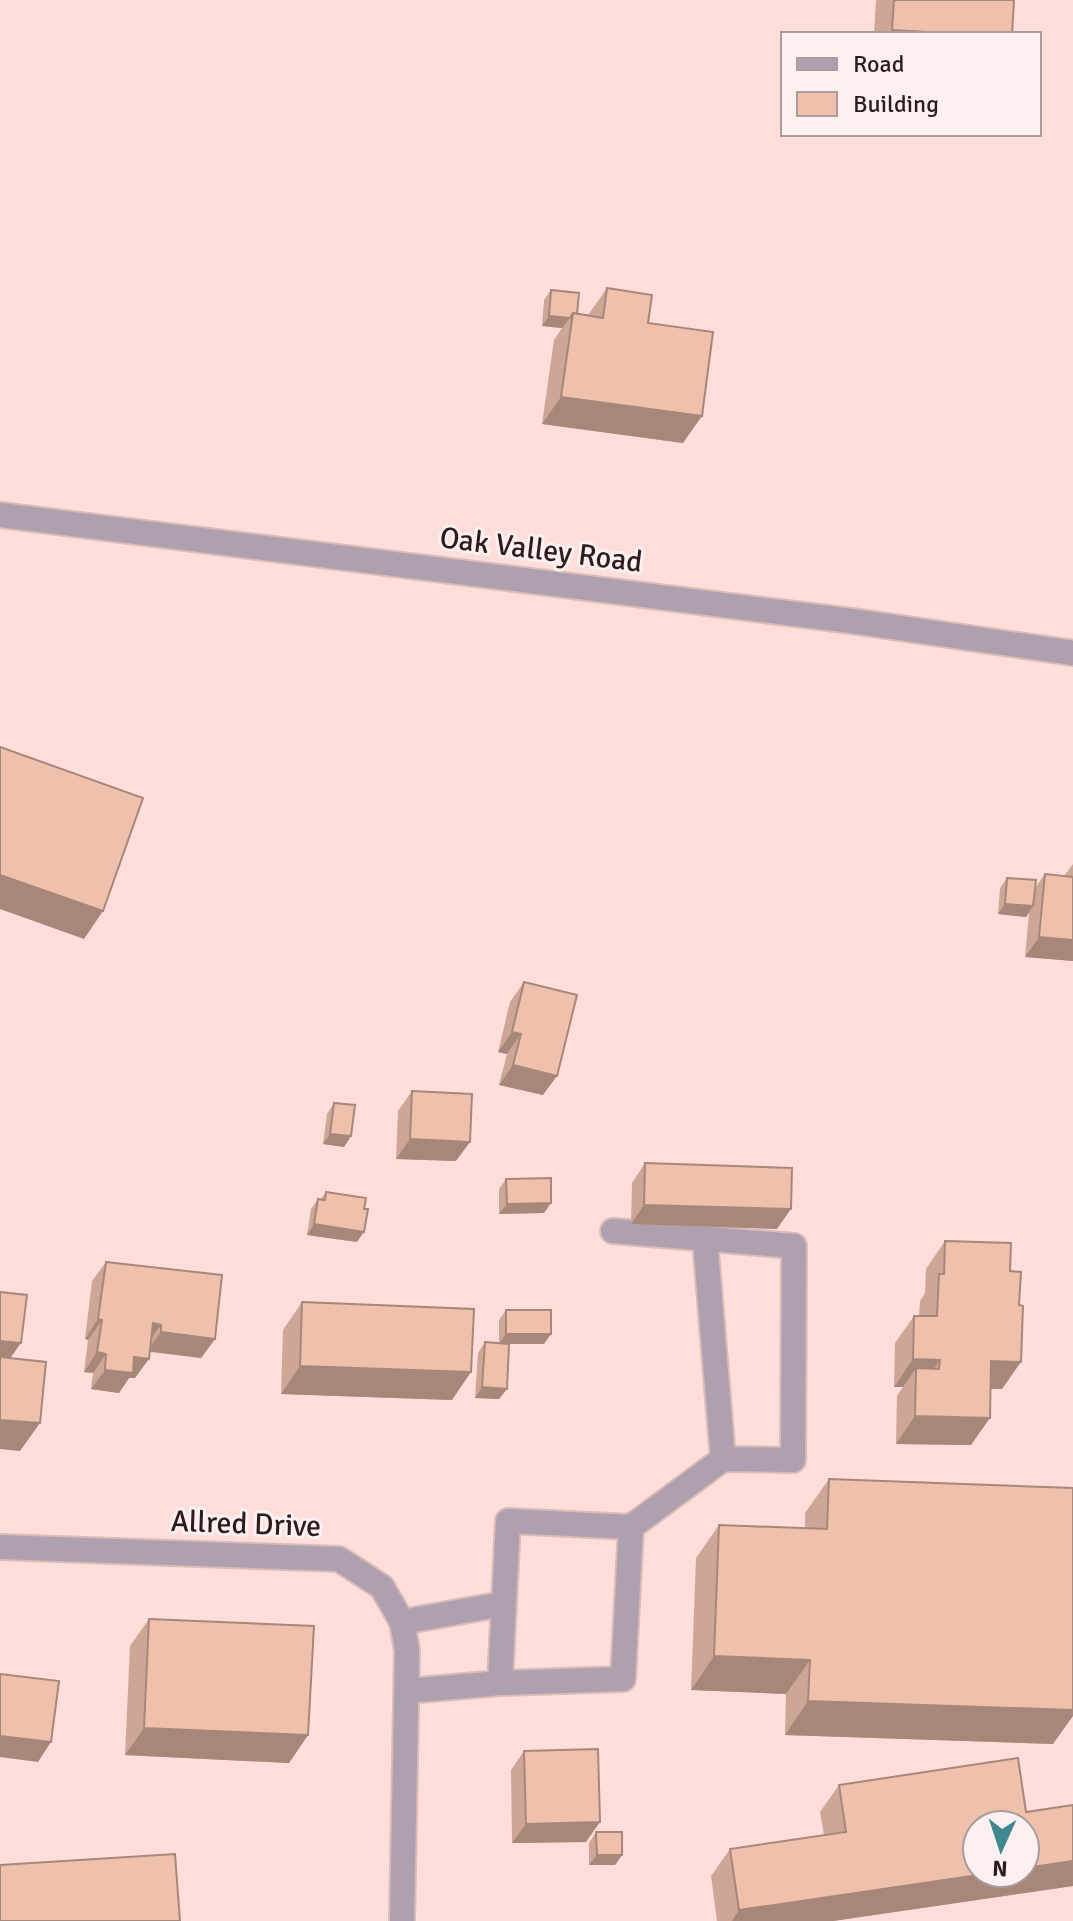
<svg xmlns="http://www.w3.org/2000/svg" width="1073" height="1921" viewBox="0 0 1073 1921" font-family="Signika,sans-serif">
	<rect width="100%" height="100%" fill="#fededb"/>
	<g fill="none" stroke-linecap="round" stroke-linejoin="round">
		<!-- service casing -->
		<g stroke="#d9bbb8" stroke-width="28">
			<path id="service" d="M 613,1231 L 794,1246 L 793,1460 L 723,1459
				M 402,1622 L 503,1604
				M 500,1683 L 508,1521 L 631,1527
				M 407,1691 L 500,1683 L 623,1679 L 631,1527 L 723,1459 L 705,1239"/>
		</g>
		<!-- minor casing -->
		<g stroke="#d9bbb8" stroke-width="28">
			<path id="minor" d="M 0,515 L 852,621 L 1073,653
				M 0,1547 L 339,1559 L 382,1587 L 402,1622 L 407,1650 L 402,1921"/>
		</g>
		<!-- service -->
		<use href="#service" stroke="#aea0ae" stroke-width="24"/>
		<!-- minor -->
		<use href="#minor" stroke="#aea0ae" stroke-width="24"/>
	</g>
	<!-- wall -->
	<path fill="#cea695" d="M 876,0 L 1014,0 L 1012,34 L 874,34 Z
		M 607,288 L 648,323 L 683,443 L 542,424 L 554,340 L 562,328 L 542,326 L 544,300 L 551,290 L 577,314 L 588,315 Z
		M 1073,864 L 1073,961 L 1025,957 L 1029,913 L 1026,917 L 998,914 L 1000,888 L 1007,878 L 1035,888 L 1045,874 L 1064,876 Z
		M 524,982 L 543,1095 L 499,1085 L 507,1054 L 498,1052 L 510,1002 Z
		M 412,1091 L 456,1161 L 396,1159 L 398,1111 Z
		M 334,1103 L 351,1136 L 344,1147 L 323,1144 L 327,1114 Z
		M 645,1163 L 777,1229 L 631,1224 L 632,1183 Z
		M 506,1179 L 544,1213 L 499,1214 L 499,1189 Z
		M 326,1192 L 357,1242 L 307,1235 L 311,1209 L 318,1199 L 321,1199 Z
		M 945,1241 L 1002,1389 L 991,1389 L 971,1445 L 896,1444 L 897,1396 L 903,1387 L 894,1387 L 895,1343 L 914,1316 L 919,1316 L 920,1301 L 925,1293 L 926,1269 Z
		M 106,1262 L 215,1339 L 201,1358 L 150,1352 L 135,1378 L 129,1378 L 119,1393 L 91,1389 L 93,1373 L 84,1372 L 88,1340 L 85,1339 L 92,1281 Z
		M 302,1302 L 452,1400 L 281,1394 L 283,1330 Z
		M 506,1310 L 544,1344 L 509,1344 L 507,1389 L 499,1399 L 475,1398 L 478,1353 L 485,1342 L 499,1343 L 499,1320 Z
		M 829,1479 L 1053,1744 L 785,1735 L 786,1694 L 691,1690 L 696,1558 L 719,1525 L 805,1528 L 805,1513 Z
		M 149,1619 L 308,1735 L 289,1763 L 125,1755 L 130,1646 Z
		M 524,1751 L 586,1842 L 512,1843 L 511,1770 Z
		M 839,1785 L 1026,1812 L 1073,1805 L 1073,1886 L 833,1921 L 717,1921 L 711,1876 L 730,1849 L 824,1835 L 820,1812 Z
		M 596,1832 L 622,1855 L 615,1865 L 589,1865 L 589,1843 Z"/>
	<!-- shaded-wall -->
	<path fill="#a78779" d="M 892,30 L 964,34 L 890,34 Z
		M 549,316 L 570,318 L 562,328 L 542,326 Z
		M 561,397 L 702,416 L 683,443 L 542,424 Z
		M 0,875 L 103,911 L 84,939 L 0,909 Z
		M 1005,904 L 1033,906 L 1026,917 L 998,914 Z
		M 1039,937 L 1073,940 L 1073,961 L 1025,957 Z
		M 512,1032 L 521,1034 L 507,1054 L 498,1052 Z
		M 513,1065 L 557,1076 L 543,1095 L 499,1085 Z
		M 330,1134 L 351,1136 L 344,1147 L 323,1144 Z
		M 410,1139 L 470,1142 L 456,1161 L 396,1159 Z
		M 551,1203 L 544,1213 L 499,1214 L 507,1204 Z
		M 644,1205 L 791,1209 L 777,1229 L 631,1224 Z
		M 314,1224 L 364,1232 L 357,1242 L 307,1235 Z
		M 98,1319 L 102,1320 L 88,1340 L 85,1339 Z
		M 153,1323 L 161,1325 L 147,1344 Z
		M 161,1332 L 215,1339 L 201,1358 L 147,1351 Z
		M 506,1334 L 551,1334 L 544,1344 L 499,1344 Z
		M 0,1341 L 21,1343 L 2,1370 L 0,1370 Z
		M 97,1352 L 106,1354 L 93,1373 L 84,1372 Z
		M 134,1357 L 149,1359 L 135,1378 L 129,1378 L 119,1393 L 91,1389 L 105,1370 Z
		M 913,1359 L 940,1360 L 921,1387 L 916,1368 L 903,1387 L 894,1387 Z
		M 991,1361 L 1021,1362 L 1002,1389 L 972,1388 Z
		M 300,1366 L 471,1372 L 452,1400 L 281,1394 Z
		M 482,1387 L 507,1389 L 499,1399 L 475,1398 Z
		M 915,1416 L 990,1418 L 971,1445 L 896,1444 Z
		M 0,1420 L 40,1423 L 20,1451 L 0,1449 Z
		M 714,1656 L 810,1660 L 786,1694 L 691,1690 Z
		M 808,1701 L 1073,1710 L 1073,1716 L 1053,1744 L 785,1735 Z
		M 144,1728 L 308,1735 L 289,1763 L 125,1755 Z
		M 0,1736 L 51,1742 L 38,1762 L 0,1757 Z
		M 600,1822 L 586,1842 L 512,1843 L 526,1824 Z
		M 597,1855 L 622,1855 L 615,1865 L 589,1865 Z
		M 1073,1861 L 1073,1886 L 833,1921 L 732,1921 L 739,1910 L 992,1873 L 1025,1873 L 1025,1868 Z"/>
	<!-- building -->
	<path fill="#efc1ad" stroke="#a78779" stroke-width="2" d="M 894,0 L 1014,0 L 1012,34 L 964,34 L 892,30 Z
		M 607,288 L 652,295 L 648,323 L 713,332 L 702,416 L 561,397 L 573,313 L 603,318 Z
		M 551,290 L 579,293 L 577,314 L 573,313 L 570,318 L 549,316 Z
		M 0,747 L 143,798 L 103,911 L 0,875 Z
		M 1045,874 L 1073,877 L 1073,940 L 1039,937 Z
		M 1007,878 L 1036,880 L 1033,906 L 1005,904 Z
		M 524,982 L 577,995 L 557,1076 L 513,1065 L 521,1034 L 512,1032 Z
		M 412,1091 L 472,1094 L 470,1142 L 410,1139 Z
		M 334,1103 L 355,1105 L 351,1136 L 330,1134 Z
		M 645,1163 L 792,1168 L 791,1209 L 644,1205 Z
		M 551,1178 L 551,1203 L 507,1204 L 506,1179 Z
		M 326,1192 L 366,1198 L 364,1209 L 368,1209 L 364,1232 L 314,1224 L 318,1199 L 325,1200 Z
		M 945,1241 L 1011,1243 L 1010,1271 L 1021,1272 L 1019,1305 L 1023,1306 L 1021,1362 L 991,1361 L 990,1418 L 915,1416 L 916,1368 L 939,1369 L 940,1360 L 913,1359 L 914,1316 L 937,1316 L 939,1274 L 944,1274 Z
		M 106,1262 L 222,1275 L 215,1339 L 161,1332 L 161,1325 L 153,1323 L 149,1359 L 134,1357 L 133,1373 L 105,1370 L 106,1354 L 97,1352 L 102,1320 L 98,1319 Z
		M 0,1292 L 27,1295 L 21,1343 L 0,1341 Z
		M 302,1302 L 474,1309 L 471,1372 L 300,1366 Z
		M 506,1310 L 551,1310 L 551,1334 L 506,1334 Z
		M 485,1342 L 509,1344 L 507,1389 L 482,1387 Z
		M 0,1357 L 46,1362 L 40,1423 L 0,1420 Z
		M 829,1479 L 1073,1488 L 1073,1710 L 808,1701 L 810,1660 L 714,1656 L 719,1525 L 827,1529 Z
		M 149,1619 L 314,1626 L 308,1735 L 144,1728 Z
		M 0,1674 L 59,1681 L 51,1742 L 0,1736 Z
		M 598,1749 L 600,1822 L 526,1824 L 524,1751 Z
		M 1018,1758 L 1026,1812 L 1073,1805 L 1073,1861 L 1025,1868 L 1025,1825 L 977,1825 L 977,1873 L 992,1873 L 739,1910 L 730,1849 L 846,1832 L 839,1785 Z
		M 596,1832 L 622,1832 L 622,1855 L 597,1855 Z
		M 175,1854 L 180,1921 L 0,1921 L 0,1865 Z"/>
	<g text-anchor="middle" dominant-baseline="central" stroke-width="6" stroke-linejoin="round" paint-order="stroke">
		<!-- street labels -->
		<g font-size="30" fill="#2f1c1a" stroke="#fcf1f0">
			<text transform="translate(541 550) rotate(7)">Oak Valley Road</text>
			<text transform="translate(246 1524) rotate(2)">Allred Drive</text>
		</g>
	</g>
	<!-- legend -->
	<rect x="781" y="32" width="260" height="104" fill="#fcf1f0" stroke="#aa9c9a" stroke-width="2"/>
	<rect x="797" y="58" width="40" height="12" fill="#aea0ae" stroke="#aa9c9a" stroke-width="2"/>
	<text x="853" y="72" font-size="24" fill="#2f1c1a">Road</text>
	<rect x="797" y="92" width="40" height="24" fill="#efc1ad" stroke="#aa9c9a" stroke-width="2"/>
	<text x="853" y="112" font-size="24" fill="#2f1c1a">Building</text>
	<!-- north arrow -->
	<g transform="translate(1001 1849) rotate(183)"><circle r="38" fill="#fcf1f0" stroke="#aa9c9a" stroke-width="2"/>
	<path d="M0-6L14 30L0 20L-14 30Z" fill="#40878f"/>
	<text y="-12" font-size="22" font-weight="bold" text-anchor="middle" fill="#2f1c1a">N</text>
	</g>
</svg>
